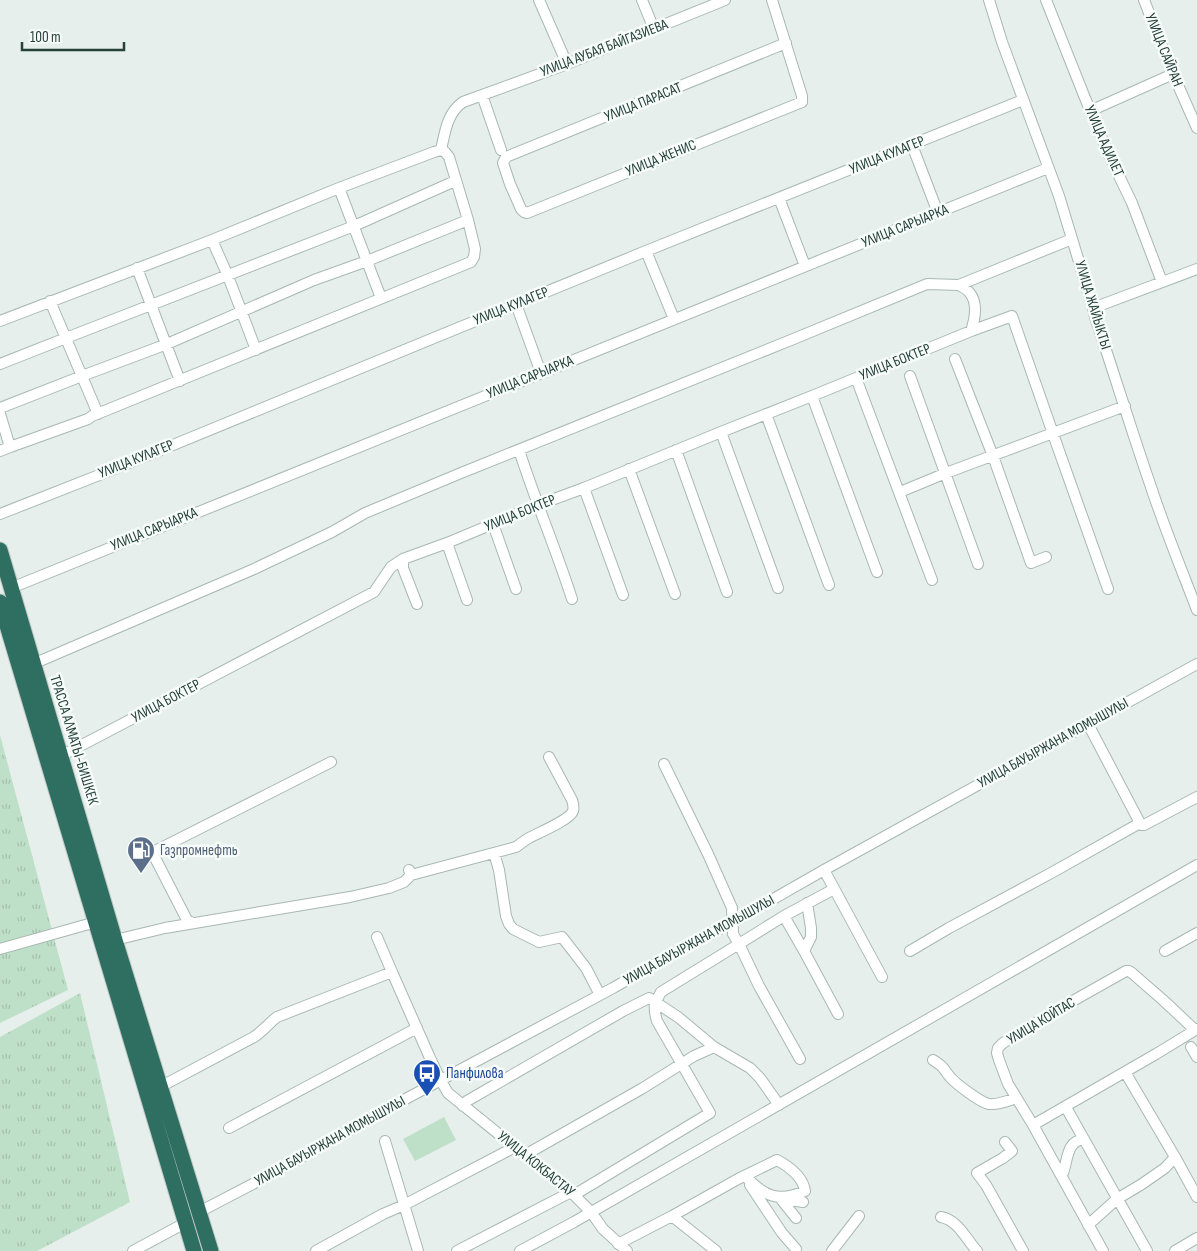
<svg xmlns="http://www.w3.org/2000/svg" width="1197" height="1251" viewBox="0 0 1197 1251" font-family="'Sofia Sans Condensed',sans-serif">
	<defs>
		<pattern id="grass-tufts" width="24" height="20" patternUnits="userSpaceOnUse" patternTransform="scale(1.25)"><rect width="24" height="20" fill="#bfe0c8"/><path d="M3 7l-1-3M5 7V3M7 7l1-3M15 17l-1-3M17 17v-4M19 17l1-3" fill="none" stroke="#a4c1ad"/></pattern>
	</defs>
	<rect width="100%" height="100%" fill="#e6efeb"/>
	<!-- grass -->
	<path fill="url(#grass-tufts)" d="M 0,735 L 68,990 L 0,1023 Z
		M 80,993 L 130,1202 L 37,1251 L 0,1251 L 0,1037 Z"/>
	<!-- pitch -->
	<path fill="#bfe0c8" d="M 444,1117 L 456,1140 L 415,1161 L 403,1139 Z"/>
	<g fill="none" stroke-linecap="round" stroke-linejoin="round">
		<!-- minor casing -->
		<g stroke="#a8b8b2" stroke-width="12">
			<path id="minor" d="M 539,0 L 567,64
				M 642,0 L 654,29
				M 772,0 L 802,96 L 802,102 L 527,213 L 524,212 L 521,209 L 510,184 L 503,163 L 506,157 L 786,43
				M 989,0 L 1002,42 L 1059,196 L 1093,308 L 1095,317 C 1114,373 1131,429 1150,484 C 1164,527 1181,568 1197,610
				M 1046,0 L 1085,98 L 1109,155 L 1132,203 L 1162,282
				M 1144,0 L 1173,74 L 1197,128
				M 482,95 L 501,150
				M 1090,111 L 1173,74
				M 912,145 L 938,213
				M 441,150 C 445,132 447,113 463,102 L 567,64 L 725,0
				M 339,188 L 381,298
				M 779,198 L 805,266
				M 212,240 L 228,276 L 256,350
				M 646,251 L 674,319
				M 137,268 L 180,381
				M 959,285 C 962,287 967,289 969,292 C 978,302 975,319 971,331
				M 50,301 L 98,414
				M 516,304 L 541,373
				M 1093,308 L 1197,269
				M 0,321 L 212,240 L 339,188 L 434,152 L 441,150
				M 955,359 L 993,456 L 1031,563 L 1046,557
				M 0,364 L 66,338 L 354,226 L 455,181
				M 910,376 L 978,564
				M 856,378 L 932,580
				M 812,396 L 877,572
				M 0,408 L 82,376 L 167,344 L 314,280 L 367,261 L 468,220
				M 0,414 L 10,447
				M 766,414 L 829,585
				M 721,432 L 778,588
				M 519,450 C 535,500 556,549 572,599
				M 676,450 L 727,592
				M 0,451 L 10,447 L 88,419 L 92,416 L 471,262 L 474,257 L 475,249 L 468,220 L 449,157 L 445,152 L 441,150
				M 629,469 L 675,594
				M 584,488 L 623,595
				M 900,492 L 946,473 L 1125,406
				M 0,514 L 112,470 L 646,251 L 1023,100
				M 493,524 L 516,589
				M 447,543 L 467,600
				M 403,559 L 403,568 L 417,604
				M 11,588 L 1048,168
				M 33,664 L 254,569 L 332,532 L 365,513 L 461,473 L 791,340 L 927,284 L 959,285 L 1072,239
				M 1088,724 L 1141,825 L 1144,825 L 1197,797
				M 61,756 L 374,592 L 391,567 L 403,559 L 447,543 L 538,505 L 584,488 L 721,432 L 812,396 L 971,331 L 1012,316 L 1058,448 L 1108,589
				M 664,764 L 708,854 L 732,908 L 733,934 L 739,944 L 784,916 L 834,889
				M 152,852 L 187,920 L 193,923
				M 494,853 L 499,870 L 506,916 L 509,924 L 513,929 L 539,942 L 562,937 L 586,968 L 600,995
				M 147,855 L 268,794 L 331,762
				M 824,870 L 882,977
				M 411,875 L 516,847 C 520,844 525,840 529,838 C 538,833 570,820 573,811 C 574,808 573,803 572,800 L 549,757
				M 807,903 L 811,928 L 811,937 L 804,951 L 838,1014
				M 784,916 L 804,951
				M 377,937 L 392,972
				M 115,940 L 165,928 L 350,897 L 389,888 L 404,882 L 411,875 L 409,870
				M 0,949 L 96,922
				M 910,951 L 949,928 L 1053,872 L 1140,823
				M 1165,951 L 1197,933
				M 1191,1047 L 1197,1057
				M 933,1060 C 943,1066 943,1068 950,1077 C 955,1083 981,1103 989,1104 C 997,1105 1008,1101 1016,1098
				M 1125,1072 L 1175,1157 L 1197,1197
				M 160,1087 L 254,1037 C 263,1031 269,1023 277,1017 L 392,972 L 430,1058 L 441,1081 L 448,1093 L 574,1195 L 591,1212 L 603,1229 L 627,1251
				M 463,1106 L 467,1101 L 623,1011 L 649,998 L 678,1017 L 714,1047 L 750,1068 L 760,1078 L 779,1105
				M 1068,1111 L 1147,1251
				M 1033,1125 L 1156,1054 L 1197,1029
				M 229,1128 L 417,1028
				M 385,1141 L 418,1251
				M 1005,1142 L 1012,1151 L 1003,1158 L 977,1173 L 986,1185 L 1023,1251
				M 525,1155 L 643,1088 L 694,1056 L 714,1047
				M 1060,1174 L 1063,1173 C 1068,1160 1066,1141 1084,1139
				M 750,1185 L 782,1233 L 796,1249
				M 574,1195 L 710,1113 L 657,1021 C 653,1008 654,1004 661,992 L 739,944 L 759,986 L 800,1059
				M 780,1198 L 796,1218
				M 786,1199 L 803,1202
				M 199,1212 L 272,1174 L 398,1103 L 613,988 L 667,957 L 733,922 L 824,870 L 1197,664
				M 672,1216 L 738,1179 L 777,1160 C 788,1166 803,1177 805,1191 C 778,1203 764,1196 745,1176
				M 941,1217 C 958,1220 966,1239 977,1251
				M 1088,1225 L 1117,1199 L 1142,1184 L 1165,1168 L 1175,1157
				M 618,1244 L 672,1216 L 716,1251
				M 133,1251 L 185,1223
				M 316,1251 L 383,1214 L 404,1205 L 515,1147
				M 457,1251 L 571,1192
				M 520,1251 L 574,1222 L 1197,865
				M 832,1251 L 859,1216
				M 1103,1251 L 1033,1125 L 1008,1084 L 999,1060 L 997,1053 L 998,1048 L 1003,1043 L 1062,1007 L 1126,971 L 1129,971 L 1132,973 L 1163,1000 L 1195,1030
				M 1175,1251 L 1197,1238"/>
		</g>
		<!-- highway casing -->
		<g stroke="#c2cac8" stroke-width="17">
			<path id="highway" d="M 0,550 L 115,940 L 211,1251
				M 0,602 L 194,1251"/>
		</g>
		<!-- minor -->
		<use href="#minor" stroke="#fff" stroke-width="10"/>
		<!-- highway -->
		<use href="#highway" stroke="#2f6f62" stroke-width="15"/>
	</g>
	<!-- icons -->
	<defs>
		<g id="fuel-pin" transform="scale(1.4375)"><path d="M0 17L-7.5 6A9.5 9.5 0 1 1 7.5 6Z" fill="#5c6f8a" stroke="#f7fbf9"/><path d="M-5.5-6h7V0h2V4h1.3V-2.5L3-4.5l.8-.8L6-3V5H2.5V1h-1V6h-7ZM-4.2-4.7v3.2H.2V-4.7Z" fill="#fff"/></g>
		<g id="bus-pin" transform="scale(1.4375)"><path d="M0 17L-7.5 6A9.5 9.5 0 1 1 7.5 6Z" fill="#1a4fb4" stroke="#f7fbf9"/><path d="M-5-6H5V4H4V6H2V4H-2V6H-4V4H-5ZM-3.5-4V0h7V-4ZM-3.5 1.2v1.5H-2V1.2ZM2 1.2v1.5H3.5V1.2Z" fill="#fff"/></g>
	</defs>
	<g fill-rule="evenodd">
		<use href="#fuel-pin" x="141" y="850"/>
		<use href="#bus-pin" x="427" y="1073"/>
	</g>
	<g text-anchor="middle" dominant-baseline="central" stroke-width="5" stroke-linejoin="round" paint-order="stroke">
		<!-- street labels -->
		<g font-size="15" fill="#24423a" stroke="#f7fbf9">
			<text transform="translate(604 48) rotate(-21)">УЛИЦА АУБАЯ БАЙГАЗИЕВА</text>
			<text transform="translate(1164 50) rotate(68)">УЛИЦА САЙРАН</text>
			<text transform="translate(643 102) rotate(-22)">УЛИЦА ПАРАСАТ</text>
			<text transform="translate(1104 141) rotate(66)">УЛИЦА АДИЛЕТ</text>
			<text transform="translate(887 155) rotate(-22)">УЛИЦА КУЛАГЕР</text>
			<text transform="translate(661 158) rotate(-22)">УЛИЦА ЖЕНИС</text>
			<text transform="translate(905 226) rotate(-22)">УЛИЦА САРЫАРКА</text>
			<text transform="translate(1093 305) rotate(73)">УЛИЦА ЖАЙЫКТЫ</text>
			<text transform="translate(511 306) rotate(-22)">УЛИЦА КУЛАГЕР</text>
			<text transform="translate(895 362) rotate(-22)">УЛИЦА БОКТЕР</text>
			<text transform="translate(530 377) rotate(-22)">УЛИЦА САРЫАРКА</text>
			<text transform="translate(136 459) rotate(-22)">УЛИЦА КУЛАГЕР</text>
			<text transform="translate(520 513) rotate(-22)">УЛИЦА БОКТЕР</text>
			<text transform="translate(154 529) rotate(-22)">УЛИЦА САРЫАРКА</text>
			<text transform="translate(166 701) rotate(-28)">УЛИЦА БОКТЕР</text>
			<text transform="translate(74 740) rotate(73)">ТРАССА АЛМАТЫ-БИШКЕК</text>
			<text transform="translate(1053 743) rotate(-29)">УЛИЦА БАУЫРЖАНА МОМЫШУЛЫ</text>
			<text transform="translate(699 940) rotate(-29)">УЛИЦА БАУЫРЖАНА МОМЫШУЛЫ</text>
			<text transform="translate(1041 1021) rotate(-31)">УЛИЦА КОЙТАС</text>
			<text transform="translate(330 1141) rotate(-29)">УЛИЦА БАУЫРЖАНА МОМЫШУЛЫ</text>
			<text transform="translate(536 1164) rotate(39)">УЛИЦА КОКБАСТАУ</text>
		</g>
		<!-- service labels -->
		<g font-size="15" fill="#4e5e75" stroke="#f7fbf9" text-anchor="start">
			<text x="160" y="850">Газпромнефть</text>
		</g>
		<!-- transit labels -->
		<g font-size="15" fill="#164399" stroke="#f7fbf9" text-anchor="start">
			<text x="446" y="1073">Панфилова</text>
		</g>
	</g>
	<!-- scale -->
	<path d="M22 42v8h102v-8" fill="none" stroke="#24423a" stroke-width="2.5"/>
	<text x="30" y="42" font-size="15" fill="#24423a" stroke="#f7fbf9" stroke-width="4" paint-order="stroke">100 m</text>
</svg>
